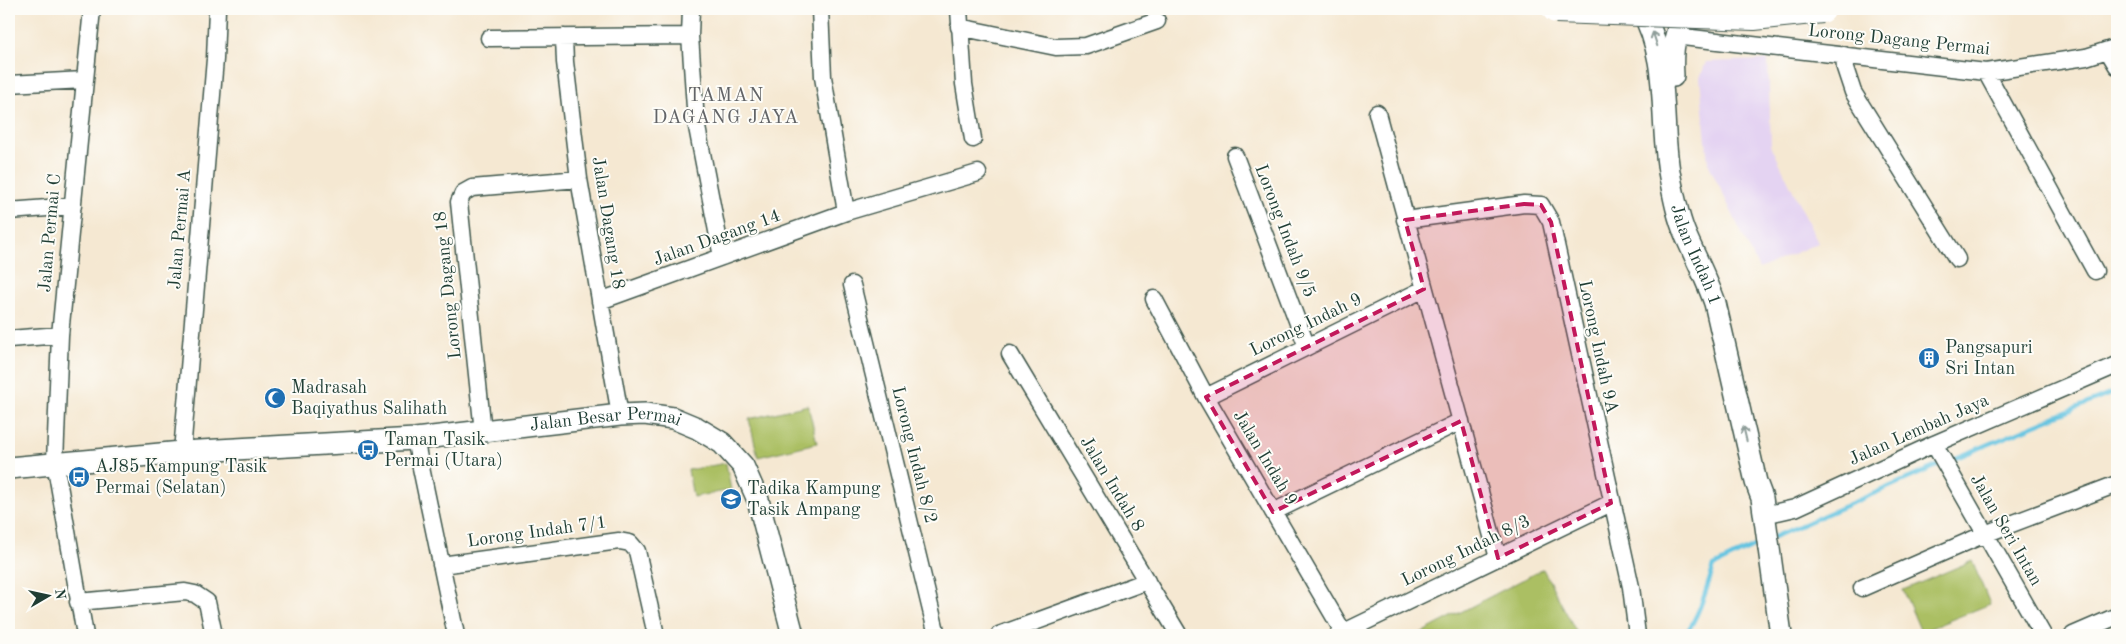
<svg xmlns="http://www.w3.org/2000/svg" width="2126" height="644" viewBox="0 0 2126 644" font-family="'Old Standard TT',serif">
	<rect width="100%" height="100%" fill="#fdfcf7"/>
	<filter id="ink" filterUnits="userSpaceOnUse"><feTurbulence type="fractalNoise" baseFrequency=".02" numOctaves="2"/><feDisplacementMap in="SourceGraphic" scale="10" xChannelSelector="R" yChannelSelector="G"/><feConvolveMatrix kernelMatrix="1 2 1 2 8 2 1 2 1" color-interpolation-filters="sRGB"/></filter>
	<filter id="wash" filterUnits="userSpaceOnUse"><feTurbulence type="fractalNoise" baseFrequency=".0096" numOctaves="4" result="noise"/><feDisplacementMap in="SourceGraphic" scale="20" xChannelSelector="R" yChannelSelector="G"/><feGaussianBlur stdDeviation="1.12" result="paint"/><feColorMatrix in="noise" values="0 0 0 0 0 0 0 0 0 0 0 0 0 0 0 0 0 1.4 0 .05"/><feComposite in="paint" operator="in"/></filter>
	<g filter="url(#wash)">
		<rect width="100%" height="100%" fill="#f5e8d2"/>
		<!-- built -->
		<path fill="#e4d3f2" d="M 1768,60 L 1771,145 L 1818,243 L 1759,269 L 1708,163 L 1700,78 L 1706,62 Z"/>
		<!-- green -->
		<path fill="#abbf63" stroke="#657e4c" d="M 808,405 L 817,443 L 758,457 L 749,419 Z
			M 726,463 L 731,490 L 693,497 L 688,470 Z
			M 1972,561 L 1990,604 L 1921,632 L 1903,590 Z
			M 1543,569 L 1578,635 L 1417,635 Z"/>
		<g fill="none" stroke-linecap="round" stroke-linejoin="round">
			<!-- stream -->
			<path stroke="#62c3e0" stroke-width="4.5" d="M 1951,460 L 2117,391
				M 1774,537 L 1937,466
				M 1685,635 C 1700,614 1706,590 1714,566 L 1759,544"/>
		</g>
	</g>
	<g filter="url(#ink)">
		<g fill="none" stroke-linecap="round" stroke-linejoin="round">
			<!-- minor casing -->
			<g stroke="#3f574c" stroke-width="19">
				<path id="minor" d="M 691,9 L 690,36 L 696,122 L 722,257
					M 820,9 L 823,77 L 846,212
					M 959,9 L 964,84 L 973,139
					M 959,27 L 1056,47 L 1086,46 L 1157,21
					M 1674,36 L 1986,72 L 2086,57 L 2117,47
					M 564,37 L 565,62 L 579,179 L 620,415
					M 489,38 L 690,36
					M 2108,51 L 2117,66
					M 1844,55 L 1845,68 L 1853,92 L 1957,259
					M 1986,72 L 2095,271
					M 9,84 L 84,80
					M 1377,113 L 1498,558
					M 1235,156 L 1307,347
					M 9,211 L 73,206
					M 1405,220 L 1524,204 L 1541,205 L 1551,222 L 1631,587 L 1637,635
					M 852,285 L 937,635
					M 1154,299 L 1206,397 L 1345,635
					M 600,301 L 846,212 L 978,173
					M 9,339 L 60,335
					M 1010,354 L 1179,635
					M 1206,397 L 1424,289
					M 483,432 L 459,202 L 463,193 L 472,188 L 579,179
					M 415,439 L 456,635
					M 1934,444 L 2043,635
					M 182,452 L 215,59 L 217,9
					M 1273,512 L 1461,421
					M 1764,515 L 1795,508 L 1934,444 L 2117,365
					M 441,565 L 619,541 L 630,543 L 637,551 L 656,635
					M 1862,588 L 1985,534 L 2117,484
					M 78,602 L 185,592 L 195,594 L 207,602 L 214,635
					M 85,635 L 55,462 L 60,335 L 92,9
					M 999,635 L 1147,581
					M 1338,635 L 1611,503
					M 2073,635 L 2117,616"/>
			</g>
			<!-- tertiary casing -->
			<g stroke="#3f574c" stroke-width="24">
				<g id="tertiary">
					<path id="s1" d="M 1641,9 C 1671,62 1659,120 1670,177 C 1674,197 1678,218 1686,236 C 1696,259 1707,280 1715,303 L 1756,482 L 1762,498 L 1781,635"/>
					<path d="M 1673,76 C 1671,46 1675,35 1686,9"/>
					<path id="s2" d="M 9,468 L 182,452 L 415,439 L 620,415 L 645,414 L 673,418 L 697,428 L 722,443 L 743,466 L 758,500 L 793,635"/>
				</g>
			</g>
			<!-- minor -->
			<use href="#minor" stroke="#fff" stroke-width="16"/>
			<!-- tertiary -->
			<use href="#tertiary" stroke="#fff" stroke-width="21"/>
			<!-- motorway-bridge casing -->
			<g stroke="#3f574c" stroke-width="30" stroke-linecap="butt">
				<path id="motorway-bridge" d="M 1556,9 L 1754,16 L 1822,9"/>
			</g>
			<!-- motorway-bridge -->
			<use href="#motorway-bridge" stroke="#fff" stroke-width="28"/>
		</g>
		<!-- one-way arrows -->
		<defs><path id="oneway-shaft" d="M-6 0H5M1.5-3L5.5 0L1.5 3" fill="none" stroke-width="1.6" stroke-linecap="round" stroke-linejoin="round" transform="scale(1.25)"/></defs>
		<g stroke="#8f9e9a">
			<use href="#oneway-shaft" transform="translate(1655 39) rotate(-108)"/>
			<use href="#oneway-shaft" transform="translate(1745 434) rotate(-103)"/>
		</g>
	</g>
	<!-- marked area -->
	<path fill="#c2185b" fill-opacity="0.2" stroke="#c2185b" stroke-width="4" stroke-dasharray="10 6" stroke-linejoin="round" d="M 1524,204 L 1541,205 L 1551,222 L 1611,503 L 1498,558 L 1461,421 L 1273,512 L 1206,397 L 1424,289 L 1405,220 Z"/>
	<!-- icons -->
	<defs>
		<g id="building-disc" transform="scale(1.125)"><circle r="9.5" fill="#1f6fb2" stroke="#fdfcf7"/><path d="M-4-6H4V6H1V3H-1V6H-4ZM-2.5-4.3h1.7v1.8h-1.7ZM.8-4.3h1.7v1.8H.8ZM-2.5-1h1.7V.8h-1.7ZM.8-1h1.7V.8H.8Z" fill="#fff"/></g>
		<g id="mosque-disc" transform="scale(1.125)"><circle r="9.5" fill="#1f6fb2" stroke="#fdfcf7"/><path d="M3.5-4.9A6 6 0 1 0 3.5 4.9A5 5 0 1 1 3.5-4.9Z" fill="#fff"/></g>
		<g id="bus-disc" transform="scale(1.125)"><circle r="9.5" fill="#1f6fb2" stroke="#fdfcf7"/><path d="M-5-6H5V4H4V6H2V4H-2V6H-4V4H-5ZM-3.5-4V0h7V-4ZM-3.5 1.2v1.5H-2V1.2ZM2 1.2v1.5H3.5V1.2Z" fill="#fff"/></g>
		<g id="school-disc" transform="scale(1.125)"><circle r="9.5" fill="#1f6fb2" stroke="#fdfcf7"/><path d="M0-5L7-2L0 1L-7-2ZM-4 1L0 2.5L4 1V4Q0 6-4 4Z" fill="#fff"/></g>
	</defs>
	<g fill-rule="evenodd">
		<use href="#building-disc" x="1929" y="358"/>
		<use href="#mosque-disc" x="275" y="398"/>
		<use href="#bus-disc" x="368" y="450"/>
		<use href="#bus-disc" x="79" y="477"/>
		<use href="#school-disc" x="731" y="499"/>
	</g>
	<g text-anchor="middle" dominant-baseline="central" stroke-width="4" stroke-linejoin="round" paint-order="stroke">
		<!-- street labels -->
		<g font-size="18" fill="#1f3d34" stroke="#fdfcf7">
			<text transform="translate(1899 40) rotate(6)">Lorong Dagang Permai</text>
			<text transform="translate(608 223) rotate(81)">Jalan Dagang 18</text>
			<text transform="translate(180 229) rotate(-85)">Jalan Permai A</text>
			<text transform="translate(1285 231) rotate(69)">Lorong Indah 9/5</text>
			<text transform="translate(50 233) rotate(-85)">Jalan Permai C</text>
			<text transform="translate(717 238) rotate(-20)">Jalan Dagang 14</text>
			<text stroke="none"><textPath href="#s1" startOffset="254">Jalan Indah 1</textPath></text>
			<text transform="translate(448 285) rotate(-96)">Lorong Dagang 18</text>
			<text transform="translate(1306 325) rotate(-26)">Lorong Indah 9</text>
			<text transform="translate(1598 347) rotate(78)">Lorong Indah 9A</text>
			<text stroke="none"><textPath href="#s2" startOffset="599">Jalan Besar Permai</textPath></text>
			<text transform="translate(1919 430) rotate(-24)">Jalan Lembah Jaya</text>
			<text transform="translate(914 455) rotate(76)">Lorong Indah 8/2</text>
			<text transform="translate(1265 458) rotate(59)">Jalan Indah 9</text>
			<text transform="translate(1112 484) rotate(59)">Jalan Indah 8</text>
			<text transform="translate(2006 530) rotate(60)">Jalan Seri Intan</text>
			<text transform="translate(537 532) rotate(-8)">Lorong Indah 7/1</text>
			<text transform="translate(1466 551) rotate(-26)">Lorong Indah 8/3</text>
		</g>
		<!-- poi labels -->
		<g font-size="18" fill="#1f3d34" stroke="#fdfcf7" text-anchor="start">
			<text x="1945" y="348">Pangsapuri<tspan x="1945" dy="21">Sri Intan</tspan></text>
			<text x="291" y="388">Madrasah<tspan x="291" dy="21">Baqiyathus Salihath</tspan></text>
			<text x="384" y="440">Taman Tasik<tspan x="384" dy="21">Permai (Utara)</tspan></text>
			<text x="95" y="467">AJ85 Kampung Tasik<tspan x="95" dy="21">Permai (Selatan)</tspan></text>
			<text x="747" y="489">Tadika Kampung<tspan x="747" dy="21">Tasik Ampang</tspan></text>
		</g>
		<!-- neighbourhood labels -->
		<g font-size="19" letter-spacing="1" fill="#626467" stroke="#fdfcf7">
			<text x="726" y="96">TAMAN<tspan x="726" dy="22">DAGANG JAYA</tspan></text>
		</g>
	</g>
	<!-- margin -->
	<rect width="2126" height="644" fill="none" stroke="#fdfcf7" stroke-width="30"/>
	<!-- north arrow -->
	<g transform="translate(48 596) rotate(81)" stroke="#fdfcf7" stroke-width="4" paint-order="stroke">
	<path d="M0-4L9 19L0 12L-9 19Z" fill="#1f3d34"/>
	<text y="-8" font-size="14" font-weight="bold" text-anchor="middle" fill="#1f3d34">N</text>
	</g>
</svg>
